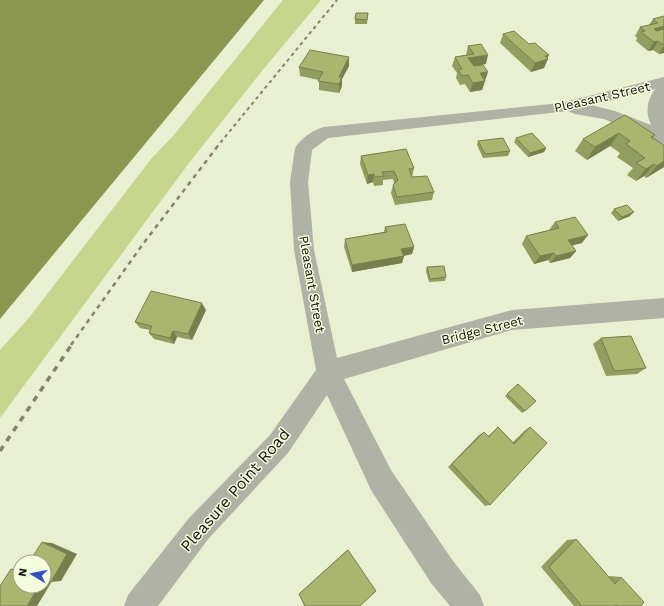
<svg xmlns="http://www.w3.org/2000/svg" width="664" height="606" viewBox="0 0 664 606" font-family="'Work Sans',sans-serif">
	<rect width="100%" height="100%" fill="#e9efd1"/>
	<!-- green -->
	<path fill="#c8d58f" d="M 283,0 L 321,0 L 262,71 L 189,163 L 0,418 L 0,350 L 28,319 L 151,159 L 173,136 Z"/>
	<!-- water -->
	<path fill="#8b9651" d="M 0,0 L 264,0 L 0,319 Z"/>
	<g fill="none" stroke-linecap="round" stroke-linejoin="round">
		<!-- street -->
		<path fill="#afb2a5" fill-rule="evenodd" d="M 664,77 L 664,144 L 604,119 L 575,114 L 568,111 L 328,138 L 312,150 L 308,182 L 314,250 L 337,358 L 512,310 L 664,298 L 664,318 L 512,330 L 344,379 L 391,470 L 453,561 L 480,595 L 484,606 L 450,606 L 431,583 L 371,490 L 327,395 L 288,453 L 209,538 L 158,606 L 124,606 L 128,595 L 189,518 L 270,435 L 316,370 L 294,250 L 290,182 L 295,148 C 301,138 313,130 324,127 L 561,103 ZM 655,89 C 647,100 645,112 651,125 L 615,111 L 591,105 Z"/>
		<!-- rail-far2 -->
		<path stroke="#808470" stroke-width="2" stroke-dasharray="3.5 3.5" stroke-linecap="butt" d="M 216,148 L 337,0"/>
		<!-- rail-far1 -->
		<path stroke="#808470" stroke-width="2.5" stroke-dasharray="4.5 4.5" stroke-linecap="butt" d="M 71,345 L 143,244 L 217,147"/>
		<!-- rail -->
		<path stroke="#808470" stroke-width="3.5" stroke-dasharray="6 6" stroke-linecap="butt" d="M 0,451 L 72,344"/>
	</g>
	<!-- wall -->
	<path fill="#929d60" d="M 368,13 L 367,24 L 355,24 L 355,19 Z
		M 664,16 L 664,53 L 659,54 L 653,50 L 648,51 L 636,41 L 637,38 L 635,36 L 640,27 L 649,25 L 653,19 Z
		M 503,34 L 529,44 L 548,58 L 544,68 L 531,72 L 500,43 Z
		M 468,46 L 486,64 L 473,66 L 485,81 L 482,90 L 470,92 L 465,84 L 460,85 L 456,78 L 457,73 L 452,66 L 455,57 L 466,55 Z
		M 349,66 L 342,79 L 342,86 L 339,93 L 319,90 L 319,80 L 300,76 L 299,67 Z
		M 625,115 L 655,135 L 653,138 L 664,167 L 646,178 L 644,176 L 636,181 L 627,175 L 633,168 L 617,157 L 620,153 L 610,146 L 587,160 L 575,151 L 583,139 Z
		M 516,138 L 546,148 L 544,152 L 528,157 L 514,142 Z
		M 478,141 L 510,151 L 508,156 L 483,158 L 477,145 Z
		M 361,156 L 414,168 L 412,177 L 434,192 L 432,200 L 395,205 L 391,193 L 393,185 L 394,183 L 393,179 L 383,180 L 383,185 L 374,186 L 373,182 L 367,184 L 360,164 Z
		M 614,209 L 630,216 L 618,221 L 611,213 Z
		M 555,222 L 582,243 L 572,245 L 576,251 L 570,258 L 550,263 L 548,260 L 534,264 L 522,244 L 526,236 L 550,230 L 549,230 Z
		M 385,227 L 414,247 L 412,254 L 404,256 L 402,263 L 352,272 L 344,247 L 345,239 L 384,232 Z
		M 427,267 L 446,277 L 445,281 L 429,282 L 426,271 Z
		M 206,310 L 192,340 L 177,337 L 174,344 L 154,339 L 149,333 L 150,330 L 140,328 L 135,322 Z
		M 601,338 L 646,368 L 637,374 L 606,376 L 593,344 Z
		M 518,384 L 525,411 L 522,413 L 505,396 Z
		M 498,427 L 513,442 L 524,431 L 530,427 L 490,505 L 485,506 L 448,467 L 479,435 L 484,432 L 488,436 Z
		M 576,539 L 609,577 L 610,576 L 621,577 L 641,606 L 574,606 L 541,567 L 567,540 Z
		M 347,550 L 348,550 L 360,606 L 303,606 L 304,605 L 299,594 Z"/>
	<!-- shaded-wall -->
	<path fill="#777f4e" d="M 664,26 L 664,34 L 649,38 L 654,29 Z
		M 658,41 L 653,50 L 648,51 L 654,42 Z
		M 664,46 L 664,53 L 659,54 Z
		M 488,55 L 486,64 L 466,67 L 468,58 Z
		M 549,55 L 547,59 L 548,59 L 544,68 L 531,72 L 535,63 L 545,56 Z
		M 349,57 L 349,66 L 342,79 L 342,86 L 339,93 L 339,77 Z
		M 488,72 L 485,81 L 477,82 L 480,73 Z
		M 485,81 L 482,90 L 470,92 L 473,83 Z
		M 619,133 L 610,146 L 587,160 L 595,147 Z
		M 546,148 L 544,152 L 528,157 L 530,153 Z
		M 664,161 L 664,167 L 646,178 L 657,166 Z
		M 654,164 L 644,176 L 636,181 L 646,169 Z
		M 374,174 L 373,182 L 367,184 L 368,175 Z
		M 634,212 L 630,216 L 618,221 L 622,217 Z
		M 588,235 L 582,243 L 562,248 L 568,240 Z
		M 414,247 L 412,254 L 400,256 L 401,249 Z
		M 576,251 L 570,258 L 550,263 L 556,256 Z
		M 554,253 L 548,260 L 534,264 L 540,256 Z
		M 404,256 L 402,263 L 352,272 L 352,265 Z
		M 202,303 L 206,310 L 192,340 L 188,334 Z
		M 173,331 L 177,337 L 174,344 L 170,338 Z
		M 42,542 L 52,543 L 77,554 L 61,581 L 51,582 L 54,578 L 37,606 L 27,606 L 39,586 L 44,586 Z
		M 36,558 L 30,561 L 25,559 Z
		M 20,568 L 17,571 L 11,569 Z"/>
	<!-- building -->
	<path fill="#aab670" stroke="#777f4e" d="M 356,13 L 368,13 L 367,20 L 355,19 Z
		M 664,16 L 664,26 L 654,29 L 657,31 L 663,29 L 664,30 L 664,45 L 658,41 L 654,42 L 641,32 L 645,31 L 640,27 L 658,23 L 653,19 Z
		M 514,31 L 529,44 L 535,43 L 549,55 L 545,56 L 548,59 L 535,63 L 503,34 Z
		M 481,44 L 488,55 L 468,58 L 474,66 L 483,65 L 488,72 L 480,73 L 485,81 L 473,83 L 468,75 L 462,76 L 458,69 L 462,69 L 455,57 L 474,54 L 468,46 Z
		M 310,50 L 349,57 L 339,77 L 342,77 L 339,84 L 318,81 L 323,72 L 299,67 Z
		M 625,115 L 655,135 L 651,137 L 664,145 L 664,161 L 657,166 L 654,164 L 646,169 L 636,163 L 645,158 L 626,144 L 630,141 L 619,133 L 595,147 L 583,139 Z
		M 532,133 L 546,148 L 530,153 L 516,138 Z
		M 503,138 L 510,151 L 485,154 L 478,141 Z
		M 406,149 L 414,168 L 409,169 L 412,177 L 427,176 L 434,192 L 397,197 L 393,185 L 398,180 L 394,171 L 382,172 L 384,176 L 375,177 L 374,174 L 368,175 L 361,156 Z
		M 627,205 L 634,212 L 622,217 L 614,209 Z
		M 575,217 L 588,235 L 568,240 L 576,251 L 556,256 L 554,253 L 540,256 L 526,236 L 559,228 L 555,222 Z
		M 405,224 L 414,247 L 401,249 L 404,256 L 352,265 L 345,239 L 387,232 L 385,227 Z
		M 444,266 L 446,277 L 430,279 L 427,267 Z
		M 151,291 L 202,303 L 188,334 L 173,331 L 170,338 L 149,333 L 152,326 L 135,322 Z
		M 631,336 L 646,368 L 614,371 L 601,338 Z
		M 518,384 L 536,401 L 525,411 L 507,394 Z
		M 498,427 L 514,444 L 530,427 L 547,443 L 490,505 L 452,464 L 484,432 L 489,437 Z
		M 576,539 L 615,584 L 621,577 L 644,602 L 641,606 L 618,606 L 617,605 L 615,606 L 582,606 L 549,567 Z
		M 42,542 L 67,554 L 51,582 L 44,579 L 44,562 L 23,562 L 25,559 L 30,561 Z
		M 348,550 L 376,591 L 360,606 L 305,606 L 299,594 Z
		M 20,567 L 20,586 L 39,586 L 27,606 L 0,606 L 0,586 L 11,569 L 17,571 Z"/>
	<g text-anchor="middle" dominant-baseline="central" stroke-width="3" stroke-linejoin="round" paint-order="stroke">
		<!-- street labels -->
		<g font-size="13" fill="#14150b" stroke="#f6fcde">
			<text transform="translate(602 97) rotate(-13)">Pleasant Street</text>
			<text transform="translate(312 284) rotate(80)">Pleasant Street</text>
			<text transform="translate(482 330) rotate(-14)">Bridge Street</text>
		</g>
		<!-- near-street labels -->
		<g font-size="16" fill="#14150b" stroke="#f6fcde">
			<text transform="translate(235 490) rotate(-49)">Pleasure Point Road</text>
		</g>
	</g>
	<!-- north arrow -->
	<g transform="translate(32 574) rotate(280)"><circle r="19" fill="#f6fcde" stroke="#9ca08a"/>
	<path d="M0-3L7 15L0 10L-7 15Z" fill="#2f51c1"/>
	<text y="-6" font-size="11" font-weight="bold" text-anchor="middle" fill="#14150b">N</text>
	</g>
</svg>
